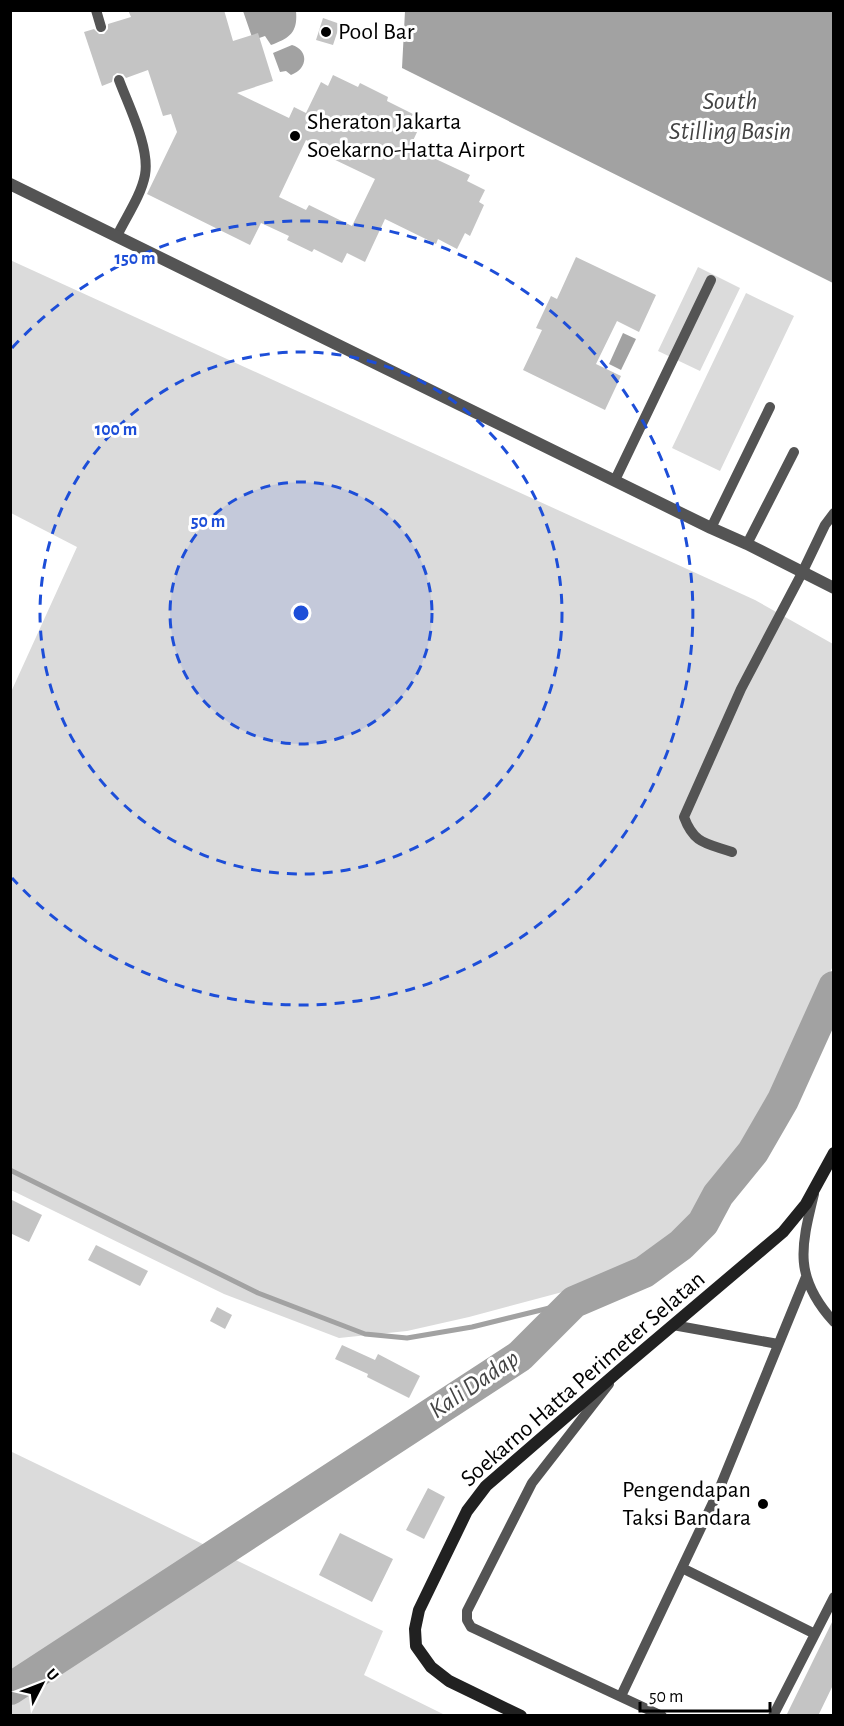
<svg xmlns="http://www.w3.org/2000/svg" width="844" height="1726" viewBox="0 0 844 1726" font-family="'Alegreya Sans',sans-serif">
	<rect width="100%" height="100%" fill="#fff"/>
	<!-- green -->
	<path fill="#dbdbdb" d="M 10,260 L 755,600 L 833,644 L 833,966 L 747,1145 L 671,1241 L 634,1261 L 570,1290 L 469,1317 L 407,1331 L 339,1338 L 224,1294 L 11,1190 L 11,692 L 77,547 L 11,513 Z
		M 698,267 L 740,288 L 700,371 L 658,351 Z
		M 746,293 L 794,316 L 720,471 L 672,448 Z
		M 10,1451 L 383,1631 L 364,1675 L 445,1715 L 11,1715 Z"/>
	<!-- water -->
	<path fill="#a2a2a2" d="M 243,11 L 296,11 C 298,33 289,38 271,45 L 265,36 L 253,40 Z
		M 405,11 L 833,11 L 833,283 L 402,68 Z
		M 292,45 C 309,50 308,69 291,75 L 286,71 L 280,72 L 273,53 Z
		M 623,333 L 636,339 L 621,370 L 609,364 Z"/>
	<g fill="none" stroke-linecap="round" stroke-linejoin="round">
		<!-- stream -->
		<path stroke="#a2a2a2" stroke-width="5" d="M 10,1170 L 258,1293 L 365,1334 L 407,1338 L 472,1327 L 574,1302"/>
		<!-- river -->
		<path stroke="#a2a2a2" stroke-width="32" d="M 10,1689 L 520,1356 L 574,1302 L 644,1272 L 681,1245 L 703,1223 L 718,1195 L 753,1152 L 783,1100 L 834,987"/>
	</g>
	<!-- building -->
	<path fill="#c4c4c4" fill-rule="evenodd" d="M 128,10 L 224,10 L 233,41 L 258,33 L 273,81 L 237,93 L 289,118 L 294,107 L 306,113 L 321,82 L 328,86 L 333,75 L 358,87 L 360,83 L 388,97 L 387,101 L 413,114 L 408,124 L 418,130 L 410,147 L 470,175 L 467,181 L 485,190 L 479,202 L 484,205 L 470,236 L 465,233 L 457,249 L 438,239 L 436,244 L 385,219 L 365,262 L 347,253 L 342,263 L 314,249 L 312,252 L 287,240 L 289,236 L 261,223 L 250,245 L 147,194 L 177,132 L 171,114 L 163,116 L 148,70 L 126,78 L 123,74 L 117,73 L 113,76 L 112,82 L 102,86 L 84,32 L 94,29 L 99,34 L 104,34 L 108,29 L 108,24 L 131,17 ZM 306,140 L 332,153 L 329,157 L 375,179 L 352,226 L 309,205 L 306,210 L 279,197 Z
		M 323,18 L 340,24 L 333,45 L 316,40 Z
		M 576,257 L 656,295 L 639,332 L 617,321 L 596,364 L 621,376 L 605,410 L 523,370 L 542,330 L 536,328 L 551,296 L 557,299 Z
		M 10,1199 L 42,1215 L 29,1242 L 10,1233 Z
		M 96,1245 L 148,1271 L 140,1286 L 88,1260 Z
		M 217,1307 L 232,1315 L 225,1329 L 210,1321 Z
		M 342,1345 L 375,1360 L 378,1354 L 420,1376 L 409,1398 L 367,1377 L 368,1374 L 335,1359 Z
		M 428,1488 L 445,1497 L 424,1539 L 406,1530 Z
		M 340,1533 L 393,1559 L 372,1602 L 319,1575 Z
		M 834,1618 L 834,1683 L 818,1716 L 786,1716 Z"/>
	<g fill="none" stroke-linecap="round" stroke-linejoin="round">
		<!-- service -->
		<path stroke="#545454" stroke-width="10" d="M 96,10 L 101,27
			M 117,236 C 126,217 141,196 145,175 C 150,148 129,107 119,80
			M 615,480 L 711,280
			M 711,528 L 770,407
			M 747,544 L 794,452
			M 732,852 C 706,843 694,844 684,817 L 741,689 L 802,573 L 825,525 L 834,513
			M 814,1194 C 801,1247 793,1277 834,1322
			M 673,1325 L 778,1344
			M 609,1384 L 532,1483 L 467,1611 L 467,1620 L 471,1627 L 662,1716
			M 682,1568 L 815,1634
			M 621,1696 L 718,1492 L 806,1277
			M 773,1716 L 834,1597"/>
		<!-- tertiary -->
		<path stroke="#545454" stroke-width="12" d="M 10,184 L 711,528 L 747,544 L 834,588"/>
		<!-- secondary -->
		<path stroke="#212121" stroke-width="12" d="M 521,1716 L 449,1681 L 431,1667 L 416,1646 L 415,1629 L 419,1610 L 467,1511 L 486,1486 L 620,1370 L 783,1232 L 806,1204 L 834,1153"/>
	</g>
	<!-- distance rings -->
	<circle cx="301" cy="613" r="131" fill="#1d4ed8" fill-opacity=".12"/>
	<g fill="none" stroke="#1d4ed8" stroke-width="3" stroke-dasharray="10 8">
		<circle cx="301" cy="613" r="131"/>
		<circle cx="301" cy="613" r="261"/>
		<path d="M12 348A392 392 0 1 1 12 878"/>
	</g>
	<!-- markers -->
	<g fill="#000" stroke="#fff" stroke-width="2">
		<circle cx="326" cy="32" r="6"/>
		<circle cx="295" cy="136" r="6"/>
		<circle cx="763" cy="1504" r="6"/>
	</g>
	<g text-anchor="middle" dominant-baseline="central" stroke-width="6" stroke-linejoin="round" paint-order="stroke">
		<!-- poi labels -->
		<g font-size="24" fill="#000" stroke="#fff" text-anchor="start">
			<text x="338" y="32">Pool Bar</text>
			<text x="307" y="122">Sheraton Jakarta<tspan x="307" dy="28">Soekarno-Hatta Airport</tspan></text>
			<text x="751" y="1490" text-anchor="end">Pengendapan<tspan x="751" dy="28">Taksi Bandara</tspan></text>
		</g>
		<!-- street labels -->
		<g font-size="24" fill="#000" stroke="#fff">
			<text transform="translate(583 1379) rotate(-41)">Soekarno Hatta Perimeter Selatan</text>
		</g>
		<!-- water labels -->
		<g font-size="26" font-style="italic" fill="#434343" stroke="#fff">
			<text x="730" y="101">South<tspan x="730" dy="30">Stilling Basin</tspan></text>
			<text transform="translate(474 1384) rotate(-34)">Kali Dadap</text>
		</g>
	</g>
	<circle cx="301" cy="613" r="9" fill="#1d4ed8" stroke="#fff" stroke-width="3"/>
	<g font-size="18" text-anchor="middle" font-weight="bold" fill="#1d4ed8" stroke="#fff" stroke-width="6" stroke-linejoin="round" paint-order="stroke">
		<text x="135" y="264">150 m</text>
		<text x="116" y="435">100 m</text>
		<text x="208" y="527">50 m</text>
	</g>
	<!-- border -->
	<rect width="844" height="1726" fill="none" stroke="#000000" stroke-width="24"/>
	<!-- north arrow -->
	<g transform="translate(42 1684) rotate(48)" stroke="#ffffff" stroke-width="4.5" paint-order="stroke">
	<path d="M0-4.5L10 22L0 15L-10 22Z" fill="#000000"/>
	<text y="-9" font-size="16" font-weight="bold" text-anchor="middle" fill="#000000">U</text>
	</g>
	<!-- scale -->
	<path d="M640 1702v9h130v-9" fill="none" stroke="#000000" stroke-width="3"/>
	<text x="649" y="1702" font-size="18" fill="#000000" stroke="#ffffff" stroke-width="4.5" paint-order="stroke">50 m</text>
</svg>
